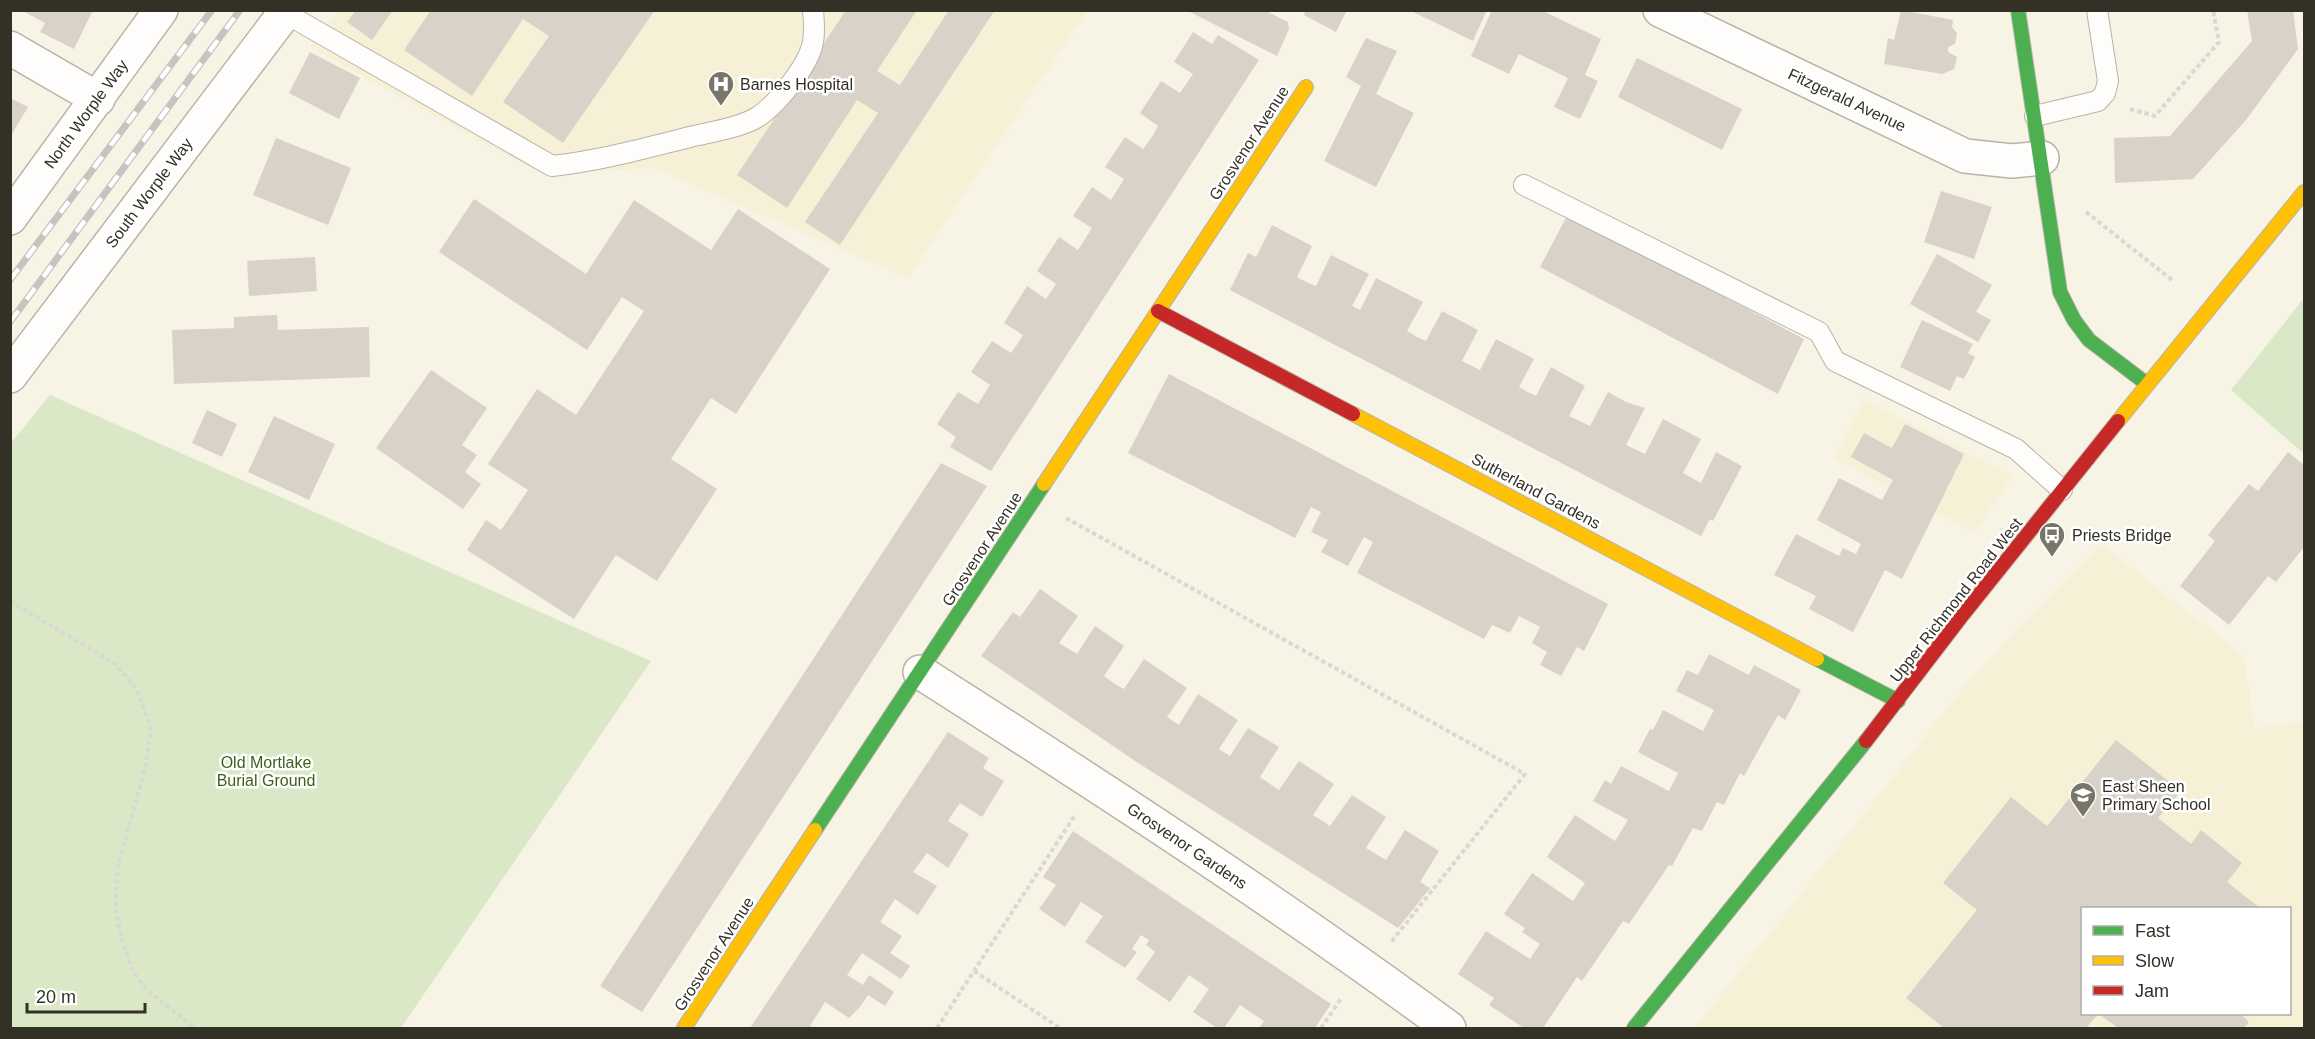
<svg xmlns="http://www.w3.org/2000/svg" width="2315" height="1039" viewBox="0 0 2315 1039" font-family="Helvetica,sans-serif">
	<rect width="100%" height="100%" fill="#f7f4e5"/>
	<!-- built -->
	<path fill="#f6f0d6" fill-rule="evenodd" d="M 337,10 L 1087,11 L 908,278 L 653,168 L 543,175 L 310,47 Z
		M 1864,399 L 2012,476 L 1975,533 L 1834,458 Z
		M 2101,544 L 2243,655 L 2255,728 L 2304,722 L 2304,1028 L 1695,1028 L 1972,677 ZM 2082,908 L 2290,908 L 2290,1014 L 2082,1014 Z"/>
	<!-- green -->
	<path fill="#dbe8c8" d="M 2304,298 L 2304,454 L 2231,390 Z
		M 50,395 L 651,661 L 401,1028 L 11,1028 L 11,443 Z"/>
	<!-- building -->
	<path fill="#d8d2c9" d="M 21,10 L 93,10 L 74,49 L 40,32 L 45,23 Z
		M 356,10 L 393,10 L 372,40 L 347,22 Z
		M 431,10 L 655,10 L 563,143 L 503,102 L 549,36 L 523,19 L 472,96 L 404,50 Z
		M 846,10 L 917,10 L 877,71 L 900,85 L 949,10 L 995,10 L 840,245 L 805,222 L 878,113 L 857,100 L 787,208 L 737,175 Z
		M 1186,10 L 1264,10 L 1288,22 L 1289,29 L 1277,56 Z
		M 1306,10 L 1347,10 L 1336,32 L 1304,15 Z
		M 1409,10 L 1482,10 L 1486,12 L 1473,41 Z
		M 1492,10 L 1541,10 L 1601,39 L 1585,75 L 1598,81 L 1580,119 L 1554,107 L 1568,78 L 1519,54 L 1509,74 L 1471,56 Z
		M 1901,10 L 1953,20 L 1952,27 L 1957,33 L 1955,44 L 1948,47 L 1948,52 L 1957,57 L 1954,69 L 1942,74 L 1884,64 L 1888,38 L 1894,40 Z
		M 2247,10 L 2293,10 L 2298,49 L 2246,120 L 2193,179 L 2115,183 L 2114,138 L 2170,136 L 2252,41 Z
		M 1193,32 L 1212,44 L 1218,35 L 1259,60 L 991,471 L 950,447 L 956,437 L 937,424 L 958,392 L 978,404 L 990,385 L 971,372 L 992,341 L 1011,353 L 1018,343 L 1023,335 L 1004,323 L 1027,286 L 1046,299 L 1056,284 L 1037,271 L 1059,237 L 1078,250 L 1092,228 L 1073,216 L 1092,187 L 1111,200 L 1124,179 L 1105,167 L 1125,137 L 1143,149 L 1152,137 L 1158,126 L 1140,113 L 1161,81 L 1180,93 L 1193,74 L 1174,62 Z
		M 1366,38 L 1397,51 L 1376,94 L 1414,113 L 1376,187 L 1324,161 L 1361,86 L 1346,77 Z
		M 310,52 L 360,78 L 339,119 L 289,93 Z
		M 1637,58 L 1742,109 L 1722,150 L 1618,97 Z
		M 10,98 L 28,107 L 10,137 Z
		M 276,138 L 351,168 L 328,225 L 253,195 Z
		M 1941,191 L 1992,207 L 1974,259 L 1924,242 Z
		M 474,199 L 586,274 L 634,200 L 711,250 L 738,209 L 830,269 L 736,414 L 711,398 L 671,459 L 717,489 L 657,581 L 616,555 L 574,619 L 467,550 L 486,520 L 501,530 L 528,490 L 488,464 L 537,389 L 576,415 L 644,311 L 622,297 L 587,350 L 439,252 Z
		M 1568,214 L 1804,339 L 1778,394 L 1540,267 Z
		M 1272,225 L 1312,246 L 1297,277 L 1306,282 L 1316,286 L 1331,255 L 1369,274 L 1352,306 L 1360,310 L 1376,278 L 1423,302 L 1407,331 L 1417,337 L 1426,341 L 1442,311 L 1478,330 L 1462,361 L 1480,370 L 1496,339 L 1534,359 L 1519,387 L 1528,392 L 1536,396 L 1551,367 L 1585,386 L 1569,416 L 1590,426 L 1608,392 L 1626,402 L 1645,408 L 1626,445 L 1645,454 L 1663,419 L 1701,439 L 1683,473 L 1701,483 L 1716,452 L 1742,466 L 1713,521 L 1710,519 L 1701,536 L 1230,290 L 1248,253 L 1256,257 Z
		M 1937,254 L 1992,285 L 1976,312 L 1991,320 L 1978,342 L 1910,304 Z
		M 315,257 L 317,291 L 249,296 L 247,261 Z
		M 277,315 L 278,330 L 369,327 L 370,377 L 174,384 L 172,330 L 234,328 L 234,317 Z
		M 1922,320 L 1973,344 L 1968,353 L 1975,357 L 1964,379 L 1957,376 L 1950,391 L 1900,367 Z
		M 431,370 L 487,408 L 462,445 L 477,455 L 465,472 L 481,484 L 463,509 L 376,448 Z
		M 1169,374 L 1608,604 L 1584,651 L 1577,647 L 1561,676 L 1540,665 L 1547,652 L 1532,643 L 1540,627 L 1519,616 L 1510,633 L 1492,625 L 1484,639 L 1357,573 L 1373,542 L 1364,537 L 1348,566 L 1321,552 L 1328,540 L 1311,532 L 1321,512 L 1311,507 L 1295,538 L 1128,453 Z
		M 207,410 L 237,424 L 222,457 L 192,443 Z
		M 274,416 L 335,444 L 309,500 L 248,472 Z
		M 1905,424 L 1964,454 L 1902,579 L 1885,570 L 1853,632 L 1809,609 L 1816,596 L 1774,575 L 1796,534 L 1839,556 L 1843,548 L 1856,554 L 1861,544 L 1817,520 L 1839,478 L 1882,500 L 1893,480 L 1851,457 L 1864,433 L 1892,448 Z
		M 2288,452 L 2304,465 L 2304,547 L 2276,582 L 2268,576 L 2229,625 L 2180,586 L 2215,541 L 2208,535 L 2249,484 L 2258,491 Z
		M 941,463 L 987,486 L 642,1012 L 600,986 Z
		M 1040,589 L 1078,616 L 1059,643 L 1077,654 L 1095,626 L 1124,646 L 1104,676 L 1115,684 L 1124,689 L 1144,659 L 1187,688 L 1167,717 L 1179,725 L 1198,694 L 1238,720 L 1219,749 L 1230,756 L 1248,728 L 1279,747 L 1260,777 L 1270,784 L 1279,790 L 1299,761 L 1334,784 L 1313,815 L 1321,820 L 1330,826 L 1352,795 L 1386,817 L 1366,848 L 1386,860 L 1405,830 L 1439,851 L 1420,882 L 1430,888 L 1398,928 L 1138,763 L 981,656 L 1013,612 L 1020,617 Z
		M 1709,654 L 1749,675 L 1754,665 L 1801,690 L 1785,720 L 1778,715 L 1744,776 L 1740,773 L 1724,805 L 1717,802 L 1702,831 L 1693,828 L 1672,866 L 1669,865 L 1629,924 L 1623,921 L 1582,981 L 1577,977 L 1543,1028 L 1524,1028 L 1489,1005 L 1494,998 L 1458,974 L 1486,931 L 1530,959 L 1540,944 L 1522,932 L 1525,928 L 1504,914 L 1532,873 L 1573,901 L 1585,883 L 1547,857 L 1575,815 L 1615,841 L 1628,820 L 1593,801 L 1605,780 L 1611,784 L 1621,766 L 1669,791 L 1678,773 L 1638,752 L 1650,729 L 1653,730 L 1663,710 L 1703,731 L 1714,710 L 1676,691 L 1687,670 L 1698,675 Z
		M 948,732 L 989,758 L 983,768 L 1004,781 L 982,817 L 960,803 L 955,810 L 948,821 L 969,834 L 948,868 L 927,853 L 913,872 L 937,886 L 918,915 L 895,899 L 880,922 L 902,936 L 890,953 L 910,966 L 901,979 L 862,953 L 847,975 L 863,985 L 869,975 L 894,992 L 885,1006 L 868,995 L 860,1007 L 849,1018 L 825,1002 L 810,1026 L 814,1028 L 750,1028 Z
		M 2116,740 L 2181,791 L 2158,818 L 2191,844 L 2201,830 L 2242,863 L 2227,882 L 2260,908 L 2082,908 L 2082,1014 L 2098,1014 L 2086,1028 L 1944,1028 L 1906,998 L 1977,910 L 1943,883 L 2011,797 L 2047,826 Z
		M 1073,831 L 1331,1004 L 1315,1028 L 1259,1028 L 1264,1021 L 1240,1005 L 1224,1028 L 1217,1028 L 1193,1012 L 1209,989 L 1189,975 L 1170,1002 L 1136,979 L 1155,952 L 1146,945 L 1149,940 L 1141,935 L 1132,949 L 1137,952 L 1125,968 L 1085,942 L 1103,916 L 1081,902 L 1065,927 L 1039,909 L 1056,885 L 1043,877 Z
		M 2099,1014 L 2245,1014 L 2243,1016 L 2249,1022 L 2244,1028 L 2118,1028 Z"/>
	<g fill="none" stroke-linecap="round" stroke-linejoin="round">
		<!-- lane casing -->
		<g stroke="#b6b4a8" stroke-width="22">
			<path id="lane" d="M 285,13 L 552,166 C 598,161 642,149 686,138 C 709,132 736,129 756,118 C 776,106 809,65 813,42 C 815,32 814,21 813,10
				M 2035,116 L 2098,101 L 2105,93 L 2108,81 L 2097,10
				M 1524,185 L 1819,332 L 1835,361 L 2016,449 L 2062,490"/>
		</g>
		<!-- street casing -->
		<g stroke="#b6b4a8" stroke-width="36">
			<path id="street" d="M 1660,10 L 1965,156 L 2012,161 L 2042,158
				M 10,48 L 98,99
				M 10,218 L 161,10
				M 10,376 L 287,10
				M 920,672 C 1099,786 1278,902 1449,1028"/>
		</g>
		<!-- fast casing -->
		<g stroke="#b6b4a8" stroke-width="16">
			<path id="fast" d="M 2018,10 L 2060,292 L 2074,320 L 2089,340 L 2147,384
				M 1817,659 L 1898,701
				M 815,830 L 1044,484
				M 1634,1028 L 1866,741"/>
		</g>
		<!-- slow casing -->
		<g stroke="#b6b4a8" stroke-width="16">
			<path id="slow" d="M 1353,414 L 1817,659
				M 2118,421 L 2304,192
				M 1044,484 L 1306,87
				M 684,1028 L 815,830"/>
		</g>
		<!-- jam casing -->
		<g stroke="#b6b4a8" stroke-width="16">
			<path id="jam" d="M 1158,311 L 1353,414
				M 1866,741 L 1961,617 L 2118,421"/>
		</g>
		<!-- path -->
		<path stroke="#d9d8d4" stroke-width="4" stroke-dasharray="4.5 3" stroke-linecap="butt" d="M 2130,109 L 2155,116 L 2219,42 L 2213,10
			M 2086,212 L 2172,280
			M 1066,518 L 1525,774 L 1391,942
			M 10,601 L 117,665 L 137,690 L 151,728 L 146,765 L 118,865 L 115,907 L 122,940 L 134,973 L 147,990 L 195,1028
			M 974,971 L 1060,1028
			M 937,1028 L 1075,815
			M 1321,1028 L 1342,997"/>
		<!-- lane -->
		<use href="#lane" stroke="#fefdfb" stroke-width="20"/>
		<!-- street -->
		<use href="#street" stroke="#fefdfb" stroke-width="33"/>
		<!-- fast -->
		<use href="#fast" stroke="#4caf50" stroke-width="14"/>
		<!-- slow -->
		<use href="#slow" stroke="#ffc107" stroke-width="14"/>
		<!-- jam -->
		<use href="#jam" stroke="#c62828" stroke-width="14"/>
		<!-- rail casing -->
		<g stroke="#c6c4c0" stroke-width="7">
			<path id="rail" d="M 10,280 L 212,10
				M 10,322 L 240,10"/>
		</g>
		<!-- rail -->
		<use href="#rail" stroke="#fff" stroke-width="4.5" stroke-dasharray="14" stroke-linecap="butt"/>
	</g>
	<!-- icons -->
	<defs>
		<g id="hospital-pin" transform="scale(1.35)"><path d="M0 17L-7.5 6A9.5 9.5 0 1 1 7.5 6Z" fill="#787569" stroke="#fff"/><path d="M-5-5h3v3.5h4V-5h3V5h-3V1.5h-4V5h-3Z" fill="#fff"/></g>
		<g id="bus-pin" transform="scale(1.35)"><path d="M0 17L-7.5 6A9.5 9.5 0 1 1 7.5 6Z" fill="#787569" stroke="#fff"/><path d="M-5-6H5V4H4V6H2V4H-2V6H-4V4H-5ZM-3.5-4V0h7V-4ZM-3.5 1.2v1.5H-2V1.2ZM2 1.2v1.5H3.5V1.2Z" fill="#fff"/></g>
		<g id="school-pin" transform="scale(1.35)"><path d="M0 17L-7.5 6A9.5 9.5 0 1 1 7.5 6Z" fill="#787569" stroke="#fff"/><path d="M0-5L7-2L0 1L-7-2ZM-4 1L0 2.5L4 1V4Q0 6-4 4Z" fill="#fff"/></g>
	</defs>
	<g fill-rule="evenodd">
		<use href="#hospital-pin" x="721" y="84"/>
		<use href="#bus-pin" x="2052" y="535"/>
		<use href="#school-pin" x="2083" y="795"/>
	</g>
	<g text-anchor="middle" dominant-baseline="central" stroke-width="5" stroke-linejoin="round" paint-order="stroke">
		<!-- poi labels -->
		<g font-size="16" fill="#333126" stroke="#fff" text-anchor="start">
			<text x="740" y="84">Barnes Hospital</text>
			<text x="2072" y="535">Priests Bridge</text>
			<text x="2102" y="786">East Sheen<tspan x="2102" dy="18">Primary School</tspan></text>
		</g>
		<!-- street labels -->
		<g font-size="16" fill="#333126" stroke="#fff">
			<text transform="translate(1847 100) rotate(25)">Fitzgerald Avenue</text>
			<text transform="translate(86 114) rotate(-54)">North Worple Way</text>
			<text transform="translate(1249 143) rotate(-57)">Grosvenor Avenue</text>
			<text transform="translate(149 193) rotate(-53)">South Worple Way</text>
			<text transform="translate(1536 491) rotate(28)">Sutherland Gardens</text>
			<text transform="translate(982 549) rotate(-57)">Grosvenor Avenue</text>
			<text transform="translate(1956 600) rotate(-52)">Upper Richmond Road West</text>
			<text transform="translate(1187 846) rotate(34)">Grosvenor Gardens</text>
			<text transform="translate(714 954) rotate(-57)">Grosvenor Avenue</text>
		</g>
		<!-- park labels -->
		<g font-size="16" fill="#3d5f1a" stroke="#fff">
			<text x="266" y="762">Old Mortlake<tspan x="266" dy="18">Burial Ground</tspan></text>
		</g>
	</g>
	<!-- border -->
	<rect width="2315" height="1039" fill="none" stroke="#333126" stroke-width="24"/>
	<!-- legend -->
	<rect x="2081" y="907" width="210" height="108" fill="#ffffff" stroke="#adada8" stroke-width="1.5"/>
	<rect x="2093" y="926" width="30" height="9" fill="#4caf50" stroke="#adada8" stroke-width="1.5"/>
	<text x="2135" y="937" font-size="18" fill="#333126">Fast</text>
	<rect x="2093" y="956" width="30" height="9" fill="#ffc107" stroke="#adada8" stroke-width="1.5"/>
	<text x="2135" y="967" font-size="18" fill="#333126">Slow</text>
	<rect x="2093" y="986" width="30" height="9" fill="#c62828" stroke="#adada8" stroke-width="1.5"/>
	<text x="2135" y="997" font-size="18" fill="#333126">Jam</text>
	<!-- scale -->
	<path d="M27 1003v9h118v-9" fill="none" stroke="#333126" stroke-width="3"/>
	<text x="36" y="1003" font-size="18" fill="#333126" stroke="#ffffff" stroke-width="4.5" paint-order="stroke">20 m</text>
</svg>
